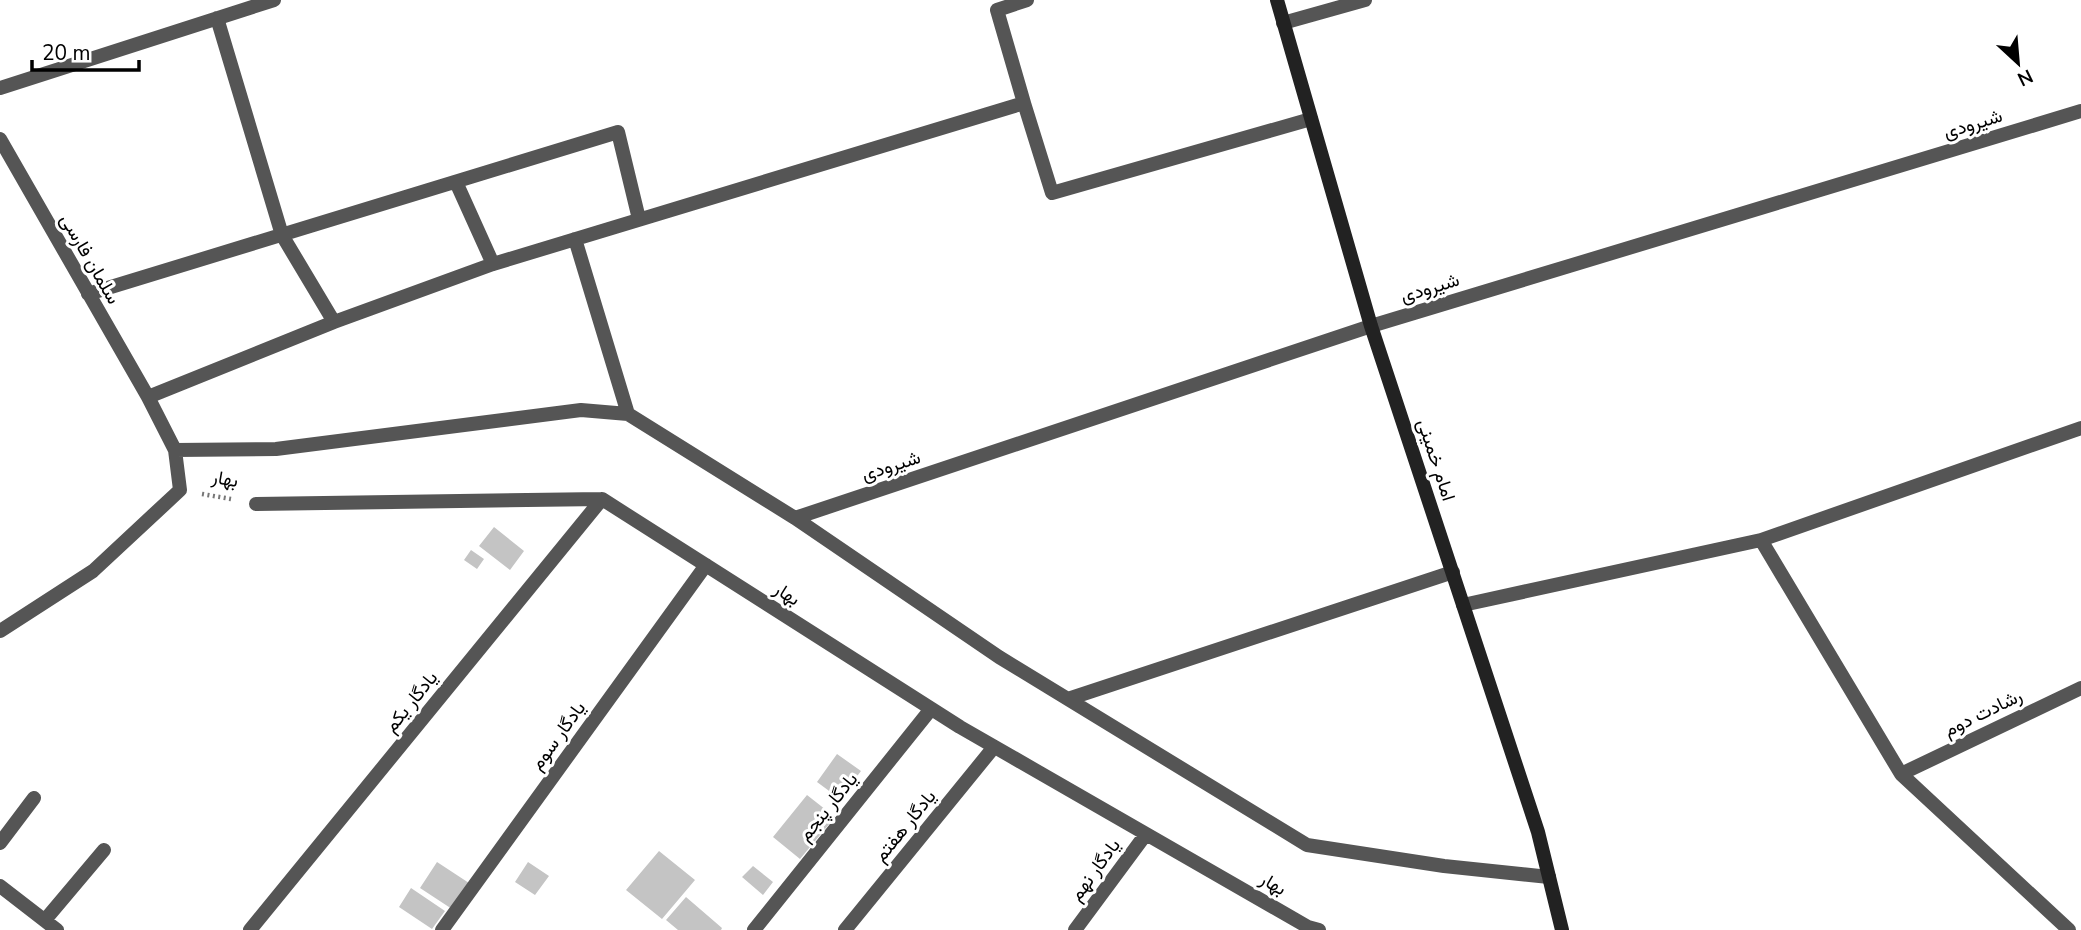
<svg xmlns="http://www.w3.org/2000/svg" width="2081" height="930" viewBox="0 0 2081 930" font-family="'Nunito Sans',Vazirmatn,sans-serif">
	<rect width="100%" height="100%" fill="#fff"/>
	<!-- building -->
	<path fill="#c4c4c4" d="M 494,527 L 524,551 L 510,570 L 479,546 Z
		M 471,550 L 484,559 L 477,569 L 464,560 Z
		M 837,754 L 861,771 L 840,799 L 817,782 Z
		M 807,795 L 835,817 L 800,859 L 773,837 Z
		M 659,851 L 695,880 L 662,919 L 626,890 Z
		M 437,862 L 469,883 L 452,909 L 420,888 Z
		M 528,862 L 549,876 L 535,895 L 515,882 Z
		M 753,866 L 773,882 L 763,895 L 742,877 Z
		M 411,888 L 445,911 L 432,929 L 399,907 Z
		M 686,897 L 722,928 L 721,930 L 678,930 L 666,920 Z"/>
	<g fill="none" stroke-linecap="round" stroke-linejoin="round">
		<!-- path -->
		<path stroke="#777" stroke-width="4.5" stroke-dasharray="2 3.5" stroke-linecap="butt" d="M 202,494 L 231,499"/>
		<!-- street -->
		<path stroke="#555" stroke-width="14" d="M 217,18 L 282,235 L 334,322
			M 1283,23 L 1365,0
			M 0,88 L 274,0
			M 1024,103 L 1052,193 L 1311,119
			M 0,139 L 148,397
			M 456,182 L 493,264
			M 575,239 L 628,414
			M 88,294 L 618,132 L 639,219
			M 175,450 L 276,449 L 581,410 L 628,414 L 795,518 L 999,657 L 1307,845 L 1444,866 L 1549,877
			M 256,504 L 602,499 L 960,727 L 1308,927 L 1319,930
			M 795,518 L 1371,326 L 2081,111
			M 1761,540 L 1901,774 L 2069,930
			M 1463,605 L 1761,540 L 2081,428
			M 0,631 L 93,571 L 180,490 L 175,450 L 148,397 L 334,322 L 493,264 L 1024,103 L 997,10 L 1027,0
			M 1068,699 L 1453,572
			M 1901,774 L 2081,688
			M 0,843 L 34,798
			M 0,886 L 57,930
			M 45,920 L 104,850
			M 250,930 L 602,499
			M 442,930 L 706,565
			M 754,930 L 931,709
			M 845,930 L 994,747
			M 1075,930 L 1146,834"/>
		<!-- secondary -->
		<path stroke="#222" stroke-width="14" d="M 1277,0 L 1371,326 L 1538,832 L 1562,930"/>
	</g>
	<g text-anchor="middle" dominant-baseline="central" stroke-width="6" stroke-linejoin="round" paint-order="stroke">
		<!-- street labels -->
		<g font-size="19" fill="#000" stroke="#fff">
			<text transform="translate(1973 124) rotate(-17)">شیرودی</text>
			<text transform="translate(90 259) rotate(60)">سلمان فارسی</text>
			<text transform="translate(1430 288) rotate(-17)">شیرودی</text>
			<text transform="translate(1436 460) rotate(72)">امام خمینی</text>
			<text transform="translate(891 466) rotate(-18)">شیرودی</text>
			<text transform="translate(225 479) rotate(10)">بهار</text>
			<text transform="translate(787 594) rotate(32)">بهار</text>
			<text transform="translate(411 702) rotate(-51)">یادگار یکم</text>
			<text transform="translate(1983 713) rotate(-26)">رشادت دوم</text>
			<text transform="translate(558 736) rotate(-54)">یادگار سوم</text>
			<text transform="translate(828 807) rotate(-51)">یادگار پنجم</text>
			<text transform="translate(905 826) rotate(-51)">یادگار هفتم</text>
			<text transform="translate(1095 870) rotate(-54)">یادگار نهم</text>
			<text transform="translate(1273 884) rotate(30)">بهار</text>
		</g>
	</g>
	<!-- north arrow -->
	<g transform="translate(2018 63) rotate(154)" stroke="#ffffff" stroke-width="5" paint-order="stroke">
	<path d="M0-5L12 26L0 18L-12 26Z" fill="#000000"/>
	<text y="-10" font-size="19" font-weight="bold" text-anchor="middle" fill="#000000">N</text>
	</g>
	<!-- scale -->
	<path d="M32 60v10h107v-10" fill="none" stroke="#000000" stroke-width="3.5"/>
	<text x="42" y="60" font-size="21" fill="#000000" stroke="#ffffff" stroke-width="5" paint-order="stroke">20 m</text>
</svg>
